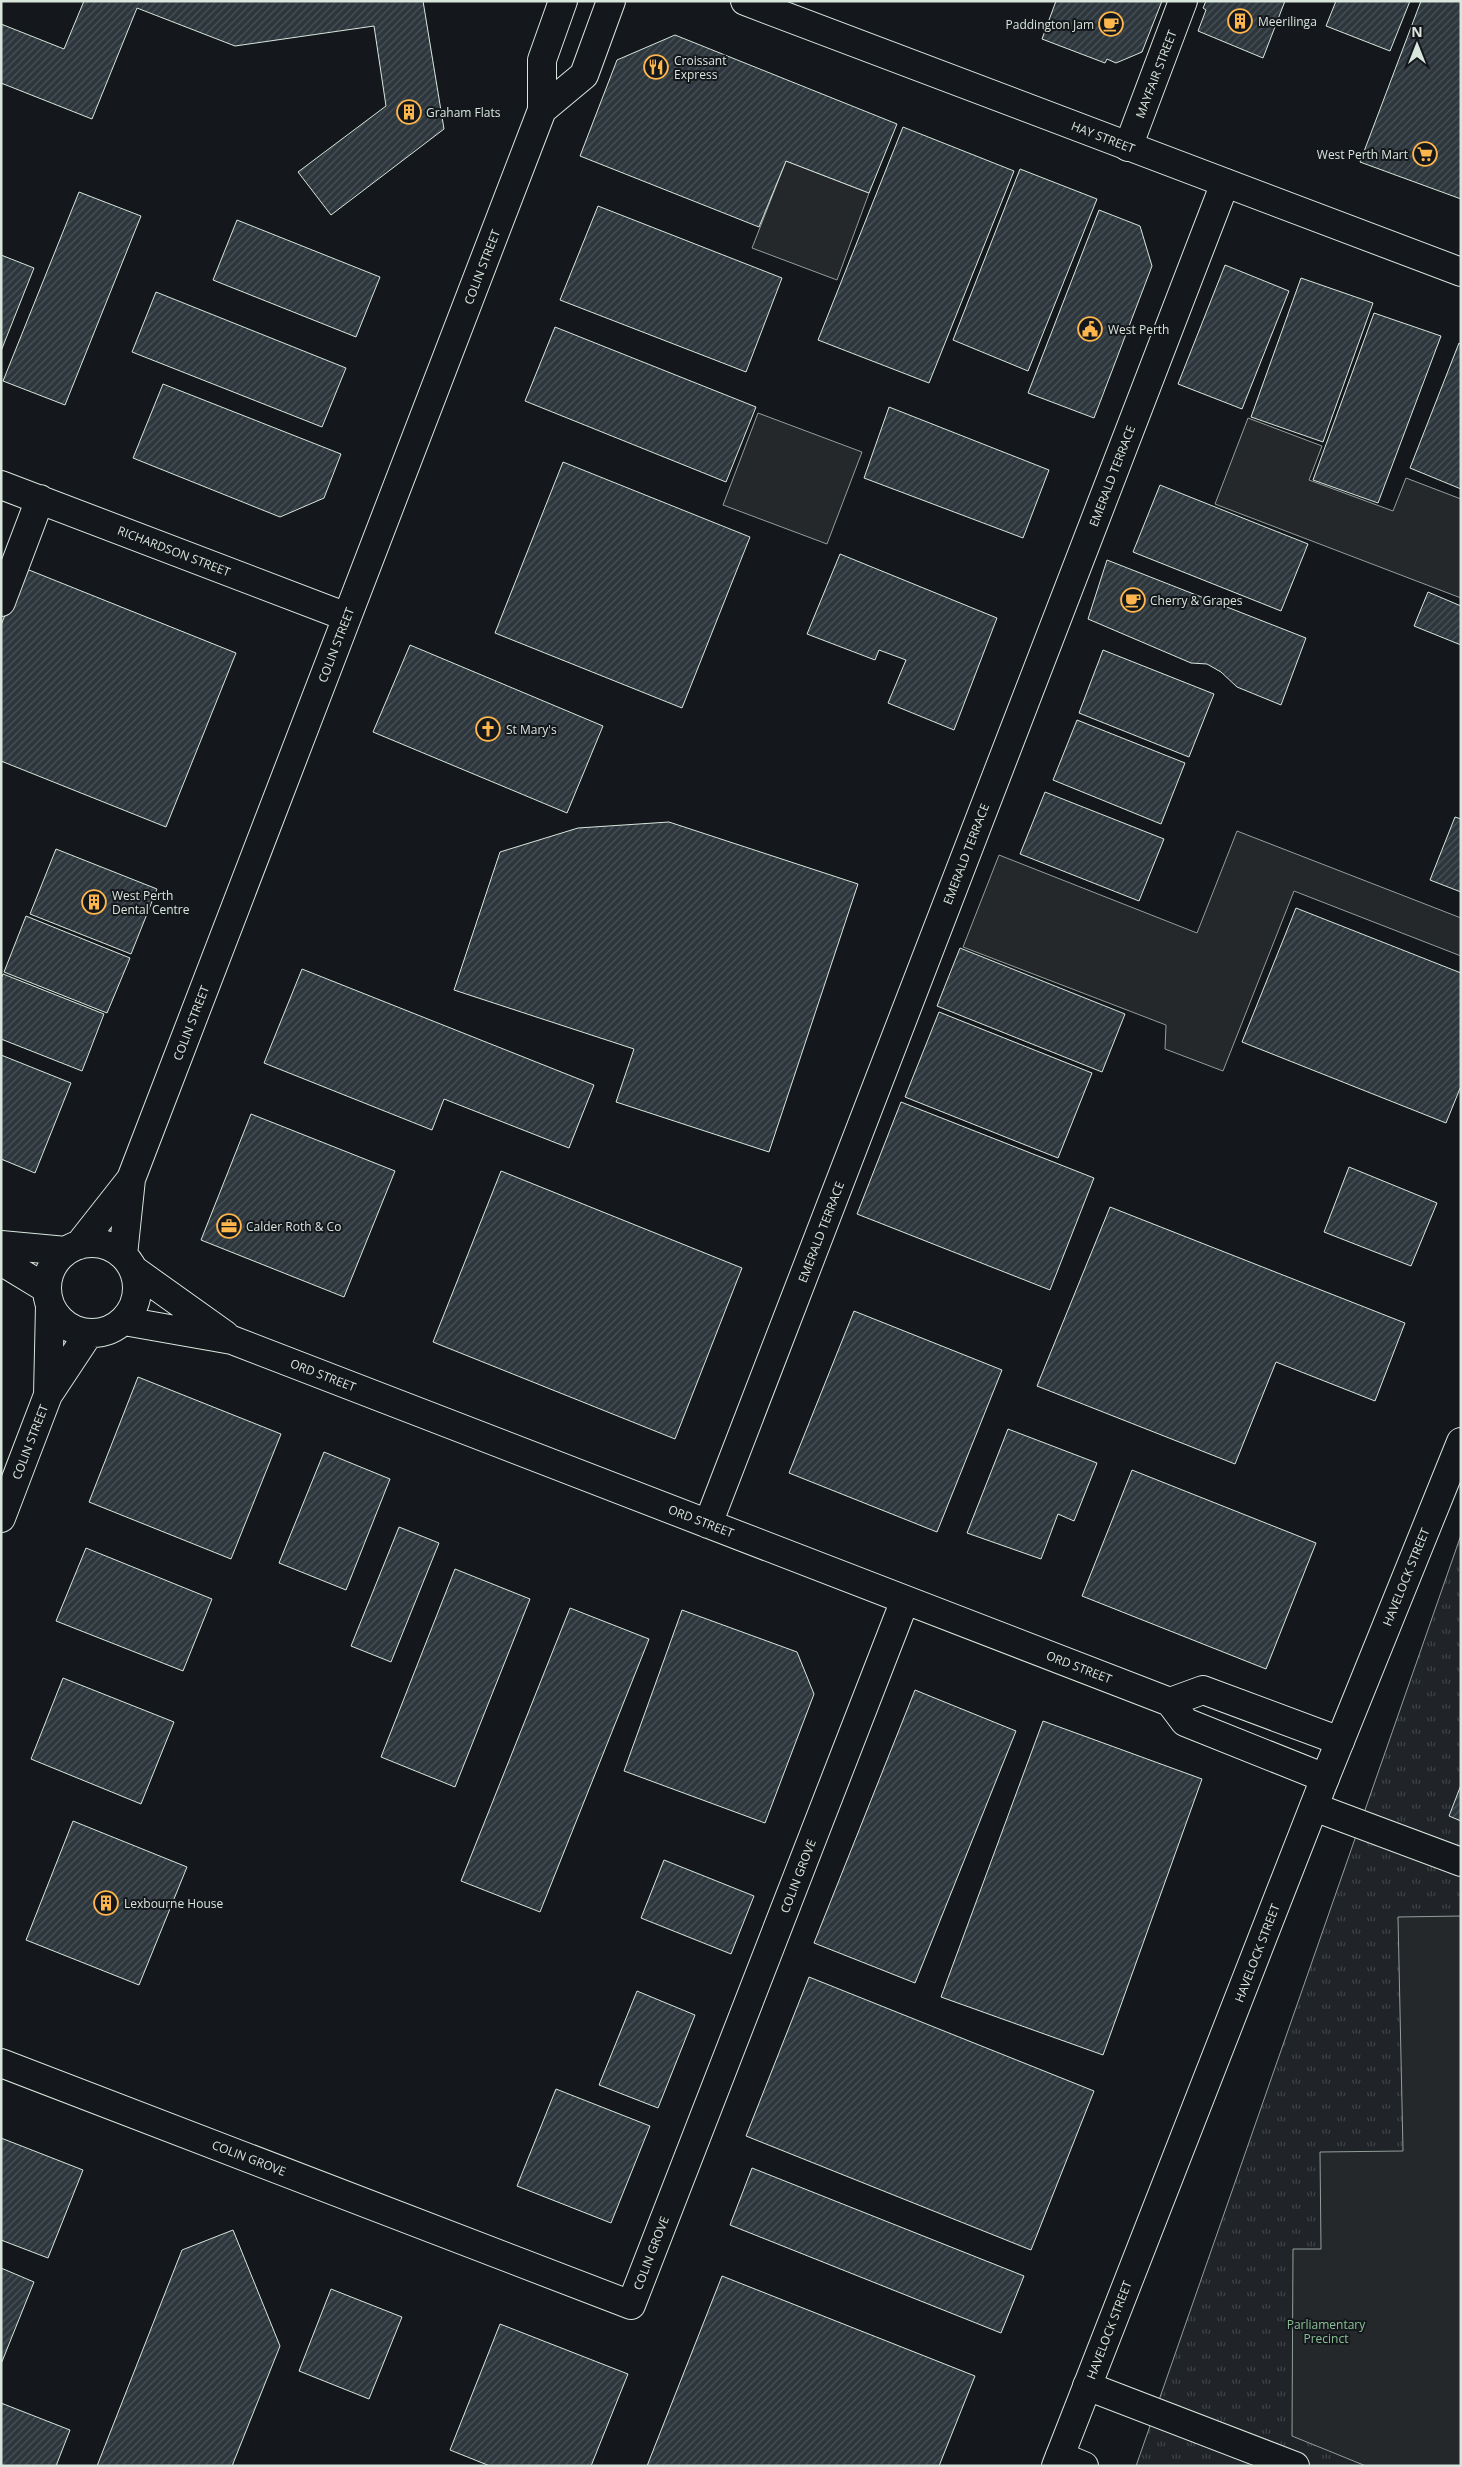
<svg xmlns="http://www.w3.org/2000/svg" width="1462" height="2467" viewBox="0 0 1462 2467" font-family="'Open Sans',sans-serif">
	<defs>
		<pattern id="park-tufts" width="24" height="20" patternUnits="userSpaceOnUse" patternTransform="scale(1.25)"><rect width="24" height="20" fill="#202428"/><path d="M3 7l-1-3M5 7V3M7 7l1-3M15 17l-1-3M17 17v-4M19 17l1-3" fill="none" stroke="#404447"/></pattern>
		<pattern id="building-hatch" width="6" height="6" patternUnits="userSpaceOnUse" patternTransform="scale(1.25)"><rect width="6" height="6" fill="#2c363c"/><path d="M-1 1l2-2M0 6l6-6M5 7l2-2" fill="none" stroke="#4a5358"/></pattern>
	</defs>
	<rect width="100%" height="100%" fill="#14181c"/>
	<!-- park -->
	<path fill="url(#park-tufts)" stroke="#939e99" d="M 1461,1535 L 1461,2466 L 1136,2466 Z"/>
	<!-- parking -->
	<path fill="#24282b" stroke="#939e99" d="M 786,161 L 869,193 L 837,280 L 752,248 Z
		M 758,413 L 862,452 L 827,544 L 723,505 Z
		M 1248,418 L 1322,446 L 1309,480 L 1393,511 L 1406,478 L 1461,499 L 1461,598 L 1215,504 Z
		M 1237,831 L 1461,918 L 1461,956 L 1294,891 L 1223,1071 L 1165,1049 L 1166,1025 L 963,947 L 999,855 L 1197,933 Z
		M 1461,1916 L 1461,2466 L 1366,2466 L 1292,2436 L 1293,2249 L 1321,2249 L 1320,2152 L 1403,2151 L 1398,1917 Z"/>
	<!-- building -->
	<path fill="url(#building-hatch)" stroke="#d8e6dc" d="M 84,1 L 423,1 L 444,129 L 331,215 L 298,172 L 386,106 L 374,26 L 235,46 L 137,8 L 92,119 L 1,83 L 1,24 L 64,49 Z
		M 1056,1 L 1162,1 L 1142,52 L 1116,63 L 1107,59 L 1105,63 L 1042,39 Z
		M 1206,1 L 1285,1 L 1263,58 L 1198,31 L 1206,10 L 1203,8 Z
		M 1336,1 L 1410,1 L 1390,51 L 1326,26 Z
		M 1421,1 L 1461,1 L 1461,199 L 1360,162 Z
		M 675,35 L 897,124 L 869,193 L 786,161 L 759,227 L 580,156 L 617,60 Z
		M 903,127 L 1014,171 L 929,383 L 818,340 Z
		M 1020,169 L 1097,199 L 1028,371 L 953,340 Z
		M 79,192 L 141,216 L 65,405 L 3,381 Z
		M 598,206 L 782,278 L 746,372 L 560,300 Z
		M 1099,210 L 1140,226 L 1152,266 L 1094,418 L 1028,393 Z
		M 237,220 L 380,277 L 356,337 L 213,280 Z
		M 1,255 L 34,268 L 1,351 Z
		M 1225,265 L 1289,291 L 1242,409 L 1178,384 Z
		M 1301,278 L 1373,303 L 1323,442 L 1251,417 Z
		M 156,292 L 346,368 L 322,427 L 132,352 Z
		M 1374,313 L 1441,336 L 1378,503 L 1313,480 Z
		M 555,327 L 756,407 L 726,482 L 525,401 Z
		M 1459,343 L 1461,344 L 1461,489 L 1410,468 Z
		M 163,384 L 341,454 L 324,498 L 280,517 L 133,458 Z
		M 889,407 L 1049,470 L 1023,538 L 864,478 Z
		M 563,462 L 750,537 L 682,708 L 495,633 Z
		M 1160,485 L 1308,544 L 1281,611 L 1133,552 Z
		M 840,554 L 997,618 L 954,730 L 888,703 L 906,660 L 879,650 L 875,660 L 807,634 Z
		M 1107,560 L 1306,638 L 1281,705 L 1237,687 L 1221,672 L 1207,664 L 1191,663 L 1088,619 Z
		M 24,568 L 236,653 L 166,827 L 1,761 L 1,625 Z
		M 1428,592 L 1461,606 L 1461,645 L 1414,626 Z
		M 410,645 L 603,726 L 567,813 L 373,732 Z
		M 1103,650 L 1214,694 L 1189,757 L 1079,713 Z
		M 1077,720 L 1185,763 L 1161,824 L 1053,780 Z
		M 1045,792 L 1164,839 L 1139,901 L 1020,854 Z
		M 1455,817 L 1461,819 L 1461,892 L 1430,880 Z
		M 669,822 L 858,884 L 769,1152 L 616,1102 L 634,1049 L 454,990 L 500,852 L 578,828 Z
		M 56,849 L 157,889 L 131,954 L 30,914 Z
		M 1296,908 L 1461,973 L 1461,1086 L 1446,1123 L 1242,1042 Z
		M 26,916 L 130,958 L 107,1013 L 4,972 Z
		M 960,948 L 1125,1014 L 1102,1072 L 937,1006 Z
		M 302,969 L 594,1085 L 569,1148 L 444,1099 L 432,1130 L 264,1063 Z
		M 3,974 L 104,1014 L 82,1071 L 1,1039 L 1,979 Z
		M 939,1012 L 1092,1073 L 1058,1158 L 905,1097 Z
		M 1,1055 L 71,1083 L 35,1173 L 1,1159 Z
		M 901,1102 L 1094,1178 L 1050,1290 L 857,1214 Z
		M 251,1114 L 395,1171 L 344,1297 L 201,1240 Z
		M 1349,1167 L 1437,1203 L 1411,1266 L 1324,1232 Z
		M 501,1171 L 742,1268 L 675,1439 L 433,1342 Z
		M 1110,1207 L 1405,1323 L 1375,1401 L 1276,1362 L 1235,1464 L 1037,1386 Z
		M 854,1311 L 1002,1370 L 937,1532 L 789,1473 Z
		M 138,1377 L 281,1434 L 231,1559 L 89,1502 Z
		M 1008,1429 L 1097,1463 L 1074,1521 L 1058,1514 L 1041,1559 L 967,1533 Z
		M 324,1452 L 390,1479 L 346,1590 L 279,1563 Z
		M 1132,1470 L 1316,1543 L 1266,1669 L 1082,1596 Z
		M 399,1527 L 439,1543 L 391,1662 L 351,1646 Z
		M 86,1548 L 212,1599 L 183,1671 L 56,1621 Z
		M 455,1569 L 530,1599 L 455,1787 L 381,1757 Z
		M 570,1608 L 649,1639 L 540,1912 L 461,1881 Z
		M 682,1610 L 797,1652 L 814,1694 L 765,1823 L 624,1771 Z
		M 63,1678 L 174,1722 L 141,1804 L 31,1759 Z
		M 915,1690 L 1016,1731 L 915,1983 L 814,1943 Z
		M 1043,1721 L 1202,1779 L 1103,2055 L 941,1997 Z
		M 1461,1785 L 1461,1821 L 1449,1816 Z
		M 73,1821 L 187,1867 L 139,1985 L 26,1940 Z
		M 664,1860 L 754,1896 L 731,1954 L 641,1918 Z
		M 809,1977 L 1094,2091 L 1031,2250 L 746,2136 Z
		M 637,1991 L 695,2015 L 658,2108 L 599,2085 Z
		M 556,2089 L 650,2126 L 611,2223 L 517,2186 Z
		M 1,2138 L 83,2170 L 48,2258 L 1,2240 Z
		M 752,2168 L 1024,2276 L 1001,2333 L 730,2225 Z
		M 233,2230 L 280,2346 L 232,2466 L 97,2466 L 182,2250 Z
		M 1,2268 L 34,2282 L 1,2364 Z
		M 722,2276 L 975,2376 L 939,2466 L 647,2466 Z
		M 331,2289 L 402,2317 L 369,2399 L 299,2371 Z
		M 500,2324 L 628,2374 L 591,2466 L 490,2466 L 450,2450 Z
		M 1,2403 L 70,2430 L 56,2466 L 1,2466 Z"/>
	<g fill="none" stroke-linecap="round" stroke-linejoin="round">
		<!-- minor casing -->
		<g stroke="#d8e6dc" stroke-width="30">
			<path id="minor" d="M 542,110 L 584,75 L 611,1
				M 1128,147 L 1183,1
				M 1,485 L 347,617
				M 1,602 L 40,499
				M47 1288a45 45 0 1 1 90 0a45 45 0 1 1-90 0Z
				M 1,1245 L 66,1251
				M 79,1245 L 131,1179
				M 123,1255 L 131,1179 L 542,110 L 542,60 L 563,1
				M 1,1261 L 47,1289
				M 134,1270 L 225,1335
				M 124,1321 L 232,1340 L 1170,1702 L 1185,1722 L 1325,1778
				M 48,1395 L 50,1305
				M 1,1518 L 48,1395 L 89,1333
				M 708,1524 L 1225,183
				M 1170,1702 L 1203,1690 L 1340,1741
				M 1314,1807 L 1461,1862
				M 1,2063 L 631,2305 L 905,1600
				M 1087,2386 L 1295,2466
				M 1060,2456 L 1084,2466"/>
		</g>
		<!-- major casing -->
		<g stroke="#d8e6dc" stroke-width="30">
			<path id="major" d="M 745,1 L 1461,272
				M 1056,2466 L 1325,1778 L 1461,1442"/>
		</g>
		<!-- minor -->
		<use href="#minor" stroke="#14181c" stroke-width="28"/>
		<!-- major -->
		<use href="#major" stroke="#14181c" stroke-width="28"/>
	</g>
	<!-- icons -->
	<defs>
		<g id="building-ring" transform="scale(1.25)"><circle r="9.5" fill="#14181c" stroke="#ffb74d" stroke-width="1.5"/><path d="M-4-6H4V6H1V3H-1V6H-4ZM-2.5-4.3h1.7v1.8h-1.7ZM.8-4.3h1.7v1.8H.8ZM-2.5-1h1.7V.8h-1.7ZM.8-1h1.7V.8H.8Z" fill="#ffb74d"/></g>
		<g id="cafe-ring" transform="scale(1.25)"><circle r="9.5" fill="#14181c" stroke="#ffb74d" stroke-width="1.5"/><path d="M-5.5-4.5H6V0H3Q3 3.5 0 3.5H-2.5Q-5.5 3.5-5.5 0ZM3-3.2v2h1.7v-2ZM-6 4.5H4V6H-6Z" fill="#ffb74d"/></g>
		<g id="restaurant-ring" transform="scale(1.25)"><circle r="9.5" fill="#14181c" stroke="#ffb74d" stroke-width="1.5"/><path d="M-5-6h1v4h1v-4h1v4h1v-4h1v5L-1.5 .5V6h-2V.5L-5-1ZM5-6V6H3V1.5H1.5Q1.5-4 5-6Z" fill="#ffb74d"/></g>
		<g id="supermarket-ring" transform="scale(1.25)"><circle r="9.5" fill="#14181c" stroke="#ffb74d" stroke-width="1.5"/><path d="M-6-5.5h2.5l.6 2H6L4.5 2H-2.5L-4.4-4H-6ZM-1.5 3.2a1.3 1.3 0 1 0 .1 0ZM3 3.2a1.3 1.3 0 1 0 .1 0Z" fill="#ffb74d"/></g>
		<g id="civic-ring" transform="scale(1.25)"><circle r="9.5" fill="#14181c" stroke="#ffb74d" stroke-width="1.5"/><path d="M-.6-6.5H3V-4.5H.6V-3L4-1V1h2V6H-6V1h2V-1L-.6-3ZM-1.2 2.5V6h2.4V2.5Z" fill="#ffb74d"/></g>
		<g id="church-ring" transform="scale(1.25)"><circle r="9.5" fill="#14181c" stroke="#ffb74d" stroke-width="1.5"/><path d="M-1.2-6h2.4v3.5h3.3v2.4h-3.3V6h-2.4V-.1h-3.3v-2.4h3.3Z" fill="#ffb74d"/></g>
		<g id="office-ring" transform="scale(1.25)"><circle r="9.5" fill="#14181c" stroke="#ffb74d" stroke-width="1.5"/><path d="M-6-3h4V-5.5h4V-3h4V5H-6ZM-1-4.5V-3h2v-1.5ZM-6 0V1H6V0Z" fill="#ffb74d"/></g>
	</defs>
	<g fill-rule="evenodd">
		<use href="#building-ring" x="1240" y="21"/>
		<use href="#cafe-ring" x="1111" y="24"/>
		<use href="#restaurant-ring" x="656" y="67"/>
		<use href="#building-ring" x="409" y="112"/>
		<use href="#supermarket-ring" x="1425" y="154"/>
		<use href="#civic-ring" x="1090" y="329"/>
		<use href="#cafe-ring" x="1133" y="600"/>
		<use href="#church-ring" x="488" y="729"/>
		<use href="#building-ring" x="94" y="902"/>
		<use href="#office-ring" x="229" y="1226"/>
		<use href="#building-ring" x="106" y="1903"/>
	</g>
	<g text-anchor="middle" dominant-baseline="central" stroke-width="4" stroke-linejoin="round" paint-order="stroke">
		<!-- poi labels -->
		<g font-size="12" fill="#d8e6dc" stroke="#14181c" text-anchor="start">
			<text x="1258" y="21">Meerilinga</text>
			<text x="1094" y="24" text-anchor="end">Paddington Jam</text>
			<text x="674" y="60">Croissant<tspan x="674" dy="14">Express</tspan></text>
			<text x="426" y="112">Graham Flats</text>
			<text x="1408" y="154" text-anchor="end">West Perth Mart</text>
			<text x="1108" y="329">West Perth</text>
			<text x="1150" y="600">Cherry &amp; Grapes</text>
			<text x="506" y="729">St Mary's</text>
			<text x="112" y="895">West Perth<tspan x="112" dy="14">Dental Centre</tspan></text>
			<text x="246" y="1226">Calder Roth &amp; Co</text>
			<text x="124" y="1903">Lexbourne House</text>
		</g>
		<!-- street labels -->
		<g font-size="12" fill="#d8e6dc" stroke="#14181c">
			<text transform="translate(1156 74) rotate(-69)">MAYFAIR STREET</text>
			<text transform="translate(1103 137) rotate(21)">HAY STREET</text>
			<text transform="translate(482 267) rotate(-69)">COLIN STREET</text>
			<text transform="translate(1112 476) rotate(-69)">EMERALD TERRACE</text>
			<text transform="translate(174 551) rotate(21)">RICHARDSON STREET</text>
			<text transform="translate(336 645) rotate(-69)">COLIN STREET</text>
			<text transform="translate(966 854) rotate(-69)">EMERALD TERRACE</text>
			<text transform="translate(191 1023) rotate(-69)">COLIN STREET</text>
			<text transform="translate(821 1232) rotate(-69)">EMERALD TERRACE</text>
			<text transform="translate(323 1375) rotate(21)">ORD STREET</text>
			<text transform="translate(30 1442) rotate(-69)">COLIN STREET</text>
			<text transform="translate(701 1521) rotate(21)">ORD STREET</text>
			<text transform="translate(1406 1577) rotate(-68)">HAVELOCK STREET</text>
			<text transform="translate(1079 1667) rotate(21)">ORD STREET</text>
			<text transform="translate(798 1876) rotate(-69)">COLIN GROVE</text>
			<text transform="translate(1257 1953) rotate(-69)">HAVELOCK STREET</text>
			<text transform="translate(249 2158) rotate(21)">COLIN GROVE</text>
			<text transform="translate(651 2253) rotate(-69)">COLIN GROVE</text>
			<text transform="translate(1109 2330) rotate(-69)">HAVELOCK STREET</text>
		</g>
		<!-- park labels -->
		<g font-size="12" fill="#8ac095" stroke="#14181c">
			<text x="1326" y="2324">Parliamentary<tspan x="1326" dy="14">Precinct</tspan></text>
		</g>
	</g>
	<!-- border -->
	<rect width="1462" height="2467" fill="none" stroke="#d8e6dc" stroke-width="5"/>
	<!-- north arrow -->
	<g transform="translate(1417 45)" stroke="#14181c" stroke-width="4" paint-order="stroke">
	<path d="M0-4L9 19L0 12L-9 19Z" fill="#d8e6dc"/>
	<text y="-8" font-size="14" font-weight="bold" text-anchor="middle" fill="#d8e6dc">N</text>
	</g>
</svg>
